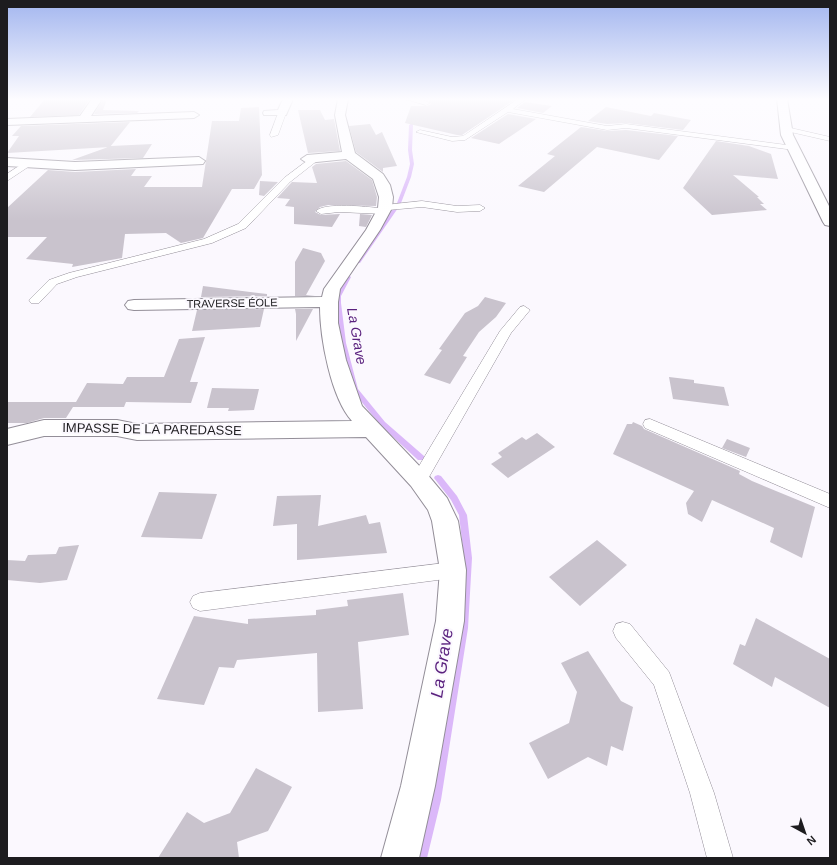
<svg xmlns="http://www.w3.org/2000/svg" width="837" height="865" viewBox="0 0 837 865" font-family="Helvetica,sans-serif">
	<rect width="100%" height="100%" fill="#fbf8fe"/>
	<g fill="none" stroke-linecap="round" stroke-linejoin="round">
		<!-- stream -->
		<path fill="#dbb8f9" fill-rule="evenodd" d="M 419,119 L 420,121 L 413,125 L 412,150 L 414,164 L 411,177 L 401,203 L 399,204 L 397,203 L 407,177 L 410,164 L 408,150 L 409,125 Z
			M 394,207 L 398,208 L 360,263 L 356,263 L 355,262 Z
			M 348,275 L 351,277 L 341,296 L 341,303 L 346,343 L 358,389 L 385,422 L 424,456 L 425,458 L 424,460 L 418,460 L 381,426 L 352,390 L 340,343 L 335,303 L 335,296 L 345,277 Z
			M 438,475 L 441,476 L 457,496 L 467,515 L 472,558 L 468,628 L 441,800 L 427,858 L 415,858 L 429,800 L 458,628 L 464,558 L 459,515 L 451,500 L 434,478 L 435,476 Z"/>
	</g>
	<!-- building -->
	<path fill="#c9c3cd" d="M 45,99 L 90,99 L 79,115 L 30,117 Z
		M 103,99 L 107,99 L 103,110 L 139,111 L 137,113 L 94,114 Z
		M 430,99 L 512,99 L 514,100 L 462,135 L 457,135 L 405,123 L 411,106 L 427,106 L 431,104 L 429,101 Z
		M 525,102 L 552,106 L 543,113 L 517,108 Z
		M 259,107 L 262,175 L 254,189 L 232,189 L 203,238 L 181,243 L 166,233 L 125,234 L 122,258 L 72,267 L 73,264 L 26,259 L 47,237 L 7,237 L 7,208 L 48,170 L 75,172 L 136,169 L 131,176 L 152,176 L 144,187 L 202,187 L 212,121 L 239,121 L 241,108 Z
		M 606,107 L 651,116 L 654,113 L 691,120 L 683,130 L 626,123 L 607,124 L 588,121 Z
		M 298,110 L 320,110 L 325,120 L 334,119 L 340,151 L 308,153 Z
		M 508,114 L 536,119 L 499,144 L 471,138 Z
		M 130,122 L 110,147 L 7,153 L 19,136 L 12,136 L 21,126 Z
		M 370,124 L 376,135 L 382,132 L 397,166 L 383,168 L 383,172 L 356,152 L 349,126 Z
		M 581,127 L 607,131 L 626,130 L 678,136 L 659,160 L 597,147 L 544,192 L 518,186 L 555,156 L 547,154 Z
		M 716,141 L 749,146 L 771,154 L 778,179 L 733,175 L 759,197 L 757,197 L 764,204 L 760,204 L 767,210 L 712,215 L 683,188 Z
		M 152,144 L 143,158 L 72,160 L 111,146 Z
		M 346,161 L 372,180 L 377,197 L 376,206 L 328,205 L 320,207 L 315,212 L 321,215 L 340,214 L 332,227 L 294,224 L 294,207 L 285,206 L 290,199 L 277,198 L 292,182 L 317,183 L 312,167 L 316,164 Z
		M 260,181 L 278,182 L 264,196 L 259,195 Z
		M 360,214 L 372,215 L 366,227 L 359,226 Z
		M 303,248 L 321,253 L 325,261 L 306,295 L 315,296 L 295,296 L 295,262 Z
		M 203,286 L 267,294 L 267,296 L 201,297 Z
		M 485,297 L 506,303 L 496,317 L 479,332 L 463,356 L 467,357 L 450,384 L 424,375 L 442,350 L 439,349 L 465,313 L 478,306 Z
		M 264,309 L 260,327 L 192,331 L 197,310 Z
		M 295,309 L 313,309 L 296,341 L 296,314 Z
		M 205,337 L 190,382 L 198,382 L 191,403 L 126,402 L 124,407 L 73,407 L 66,418 L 44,418 L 27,423 L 7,423 L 7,402 L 76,402 L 87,383 L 123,384 L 127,377 L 164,377 L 179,339 Z
		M 669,377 L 694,380 L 694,383 L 724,387 L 729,406 L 673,399 Z
		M 212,388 L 259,389 L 254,410 L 228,411 L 229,408 L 207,408 Z
		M 633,422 L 642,426 L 644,429 L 740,471 L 739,474 L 752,481 L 815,507 L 802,558 L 770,542 L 774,528 L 712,500 L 702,522 L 688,514 L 686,503 L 694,491 L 613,454 L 627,424 L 632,424 Z
		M 537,433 L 555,447 L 508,478 L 491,464 L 502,457 L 498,453 L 522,437 L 526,440 Z
		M 727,439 L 750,448 L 746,457 L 722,448 Z
		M 159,492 L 217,494 L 202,539 L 141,537 Z
		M 321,495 L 318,526 L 366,515 L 369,524 L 380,522 L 387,553 L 297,560 L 297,524 L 273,526 L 277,496 Z
		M 597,540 L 627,565 L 580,606 L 549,577 Z
		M 79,545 L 67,580 L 40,583 L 7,580 L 7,560 L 25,561 L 28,555 L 56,554 L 59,547 Z
		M 403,593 L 409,635 L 358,642 L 363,709 L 318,712 L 317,653 L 237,660 L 234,668 L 219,667 L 204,705 L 157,699 L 194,616 L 248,624 L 248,619 L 316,615 L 316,610 L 348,606 L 347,600 Z
		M 756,618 L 830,659 L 830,708 L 775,677 L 772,687 L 733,664 L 740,644 L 745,646 Z
		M 588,651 L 621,701 L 633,707 L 623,751 L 611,746 L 607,766 L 588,757 L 548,779 L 529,743 L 569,723 L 577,692 L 561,663 Z
		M 256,768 L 292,787 L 268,831 L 237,842 L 239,858 L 158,858 L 187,812 L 204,823 L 230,813 Z"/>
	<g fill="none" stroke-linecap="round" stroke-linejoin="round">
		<!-- service casing -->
		<g stroke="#938e98" stroke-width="1">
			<path id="service" d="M 405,99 L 420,99 L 430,103 L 426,105 Z
				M 518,99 L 526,99 L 513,109 L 607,126 L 626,124 L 794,146 L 798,148 L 794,150 L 626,128 L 607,130 L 508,112 L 465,140 L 452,141 L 416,132 L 420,130 L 452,137 L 463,136 Z
				M 279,111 L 286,113 L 278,135 L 271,137 L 270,135 Z
				M 782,126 L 830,137 L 830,141 L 782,130 Z
				M 315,155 L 319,158 L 318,160 L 290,182 L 246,228 L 212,243 L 77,277 L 57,284 L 39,303 L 31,303 L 29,300 L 49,280 L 69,273 L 204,239 L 238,224 L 284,178 Z
				M 28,160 L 31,161 L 31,165 L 7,181 L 7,174 Z
				M 422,201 L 457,206 L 480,205 L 485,208 L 480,211 L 457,212 L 422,207 L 388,210 L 384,214 L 339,212 L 321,214 L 316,211 C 325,202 367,207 380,208 L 385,205 Z
				M 524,306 L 530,310 L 511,333 L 425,484 L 419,486 L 413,484 L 411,480 L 413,476 L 500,331 L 520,307 Z
				M 650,419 L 830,494 L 830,508 L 645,428 L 643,424 L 645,420 Z
				M 453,562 L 459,564 L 462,570 L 459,576 L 453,578 L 200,611 L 193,608 L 190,602 L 193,596 L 200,593 Z
				M 623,622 L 630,624 L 669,672 L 714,793 L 733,858 L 707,858 L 690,793 L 654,685 L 616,638 L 613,631 L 616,624 Z"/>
		</g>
		<!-- minor casing -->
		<g stroke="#938e98" stroke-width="2">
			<path id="minor" d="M 92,99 L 102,99 L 91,116 L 194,112 L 199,115 L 194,118 L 7,125 L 7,119 L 80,116 Z
				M 283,99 L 293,99 L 286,115 L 264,115 L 263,113 L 264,111 L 278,110 Z
				M 338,99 L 348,99 L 345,115 L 355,153 L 383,174 L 390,185 L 393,197 L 392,208 L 380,230 L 340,289 L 338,302 L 338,323 L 346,360 L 362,406 L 427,474 L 447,498 L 458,521 L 466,570 L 464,621 L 435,786 L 419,858 L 381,858 L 401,786 L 436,621 L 440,570 L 432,521 L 428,510 L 411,486 L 366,437 L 137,440 L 117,436 L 44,436 L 7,445 L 7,429 L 44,420 L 117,420 L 137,424 L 352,421 C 331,398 320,338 320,307 L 134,310 L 128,309 L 125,305 L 128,301 L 134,300 L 322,297 L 324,289 L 366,230 L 378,208 L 379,197 L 373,179 L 346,159 L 307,163 L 301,159 L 307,155 L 342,152 L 335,115 Z
				M 777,99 L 787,99 L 793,135 L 830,208 L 830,226 L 825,225 L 823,222 L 781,135 Z
				M 199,157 L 205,161 L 203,164 L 75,170 L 7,166 L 7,158 L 75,162 Z"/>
		</g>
		<!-- service -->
		<use href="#service" fill="#fff" fill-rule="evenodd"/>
		<!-- minor -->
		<use href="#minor" fill="#fff" fill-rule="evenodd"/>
	</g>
	<!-- sky -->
	<linearGradient id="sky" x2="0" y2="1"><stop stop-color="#a3b6ef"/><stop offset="0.45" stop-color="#fdfcff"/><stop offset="1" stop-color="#fdfcff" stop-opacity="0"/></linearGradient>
	<rect width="837" height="221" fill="url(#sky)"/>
	<g text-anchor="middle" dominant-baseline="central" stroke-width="4" stroke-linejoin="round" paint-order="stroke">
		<!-- far-street labels -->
		<g font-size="11" fill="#1d1c1f" stroke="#fbf8fe">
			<text transform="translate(232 303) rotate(-1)">TRAVERSE ÉOLE</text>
		</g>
		<!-- street labels -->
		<g font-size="13" fill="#1d1c1f" stroke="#fbf8fe">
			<text transform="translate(152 429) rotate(1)">IMPASSE DE LA PAREDASSE</text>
		</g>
		<!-- water labels -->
		<g font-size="14" font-style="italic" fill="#5a217e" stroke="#fbf8fe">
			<text transform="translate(357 336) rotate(80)">La Grave</text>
		</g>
		<!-- near-water labels -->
		<g font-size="17" font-style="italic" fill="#5a217e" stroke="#fbf8fe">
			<text transform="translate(442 663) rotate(-81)">La Grave</text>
		</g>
	</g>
	<!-- border -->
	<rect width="837" height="865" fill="none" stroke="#1d1c1f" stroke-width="16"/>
	<!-- north arrow -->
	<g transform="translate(805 833) rotate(140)" stroke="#fbf8fe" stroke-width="3" paint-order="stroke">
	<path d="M0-3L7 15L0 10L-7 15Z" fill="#1d1c1f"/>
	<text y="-6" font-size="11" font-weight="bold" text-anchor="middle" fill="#1d1c1f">N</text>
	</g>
</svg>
